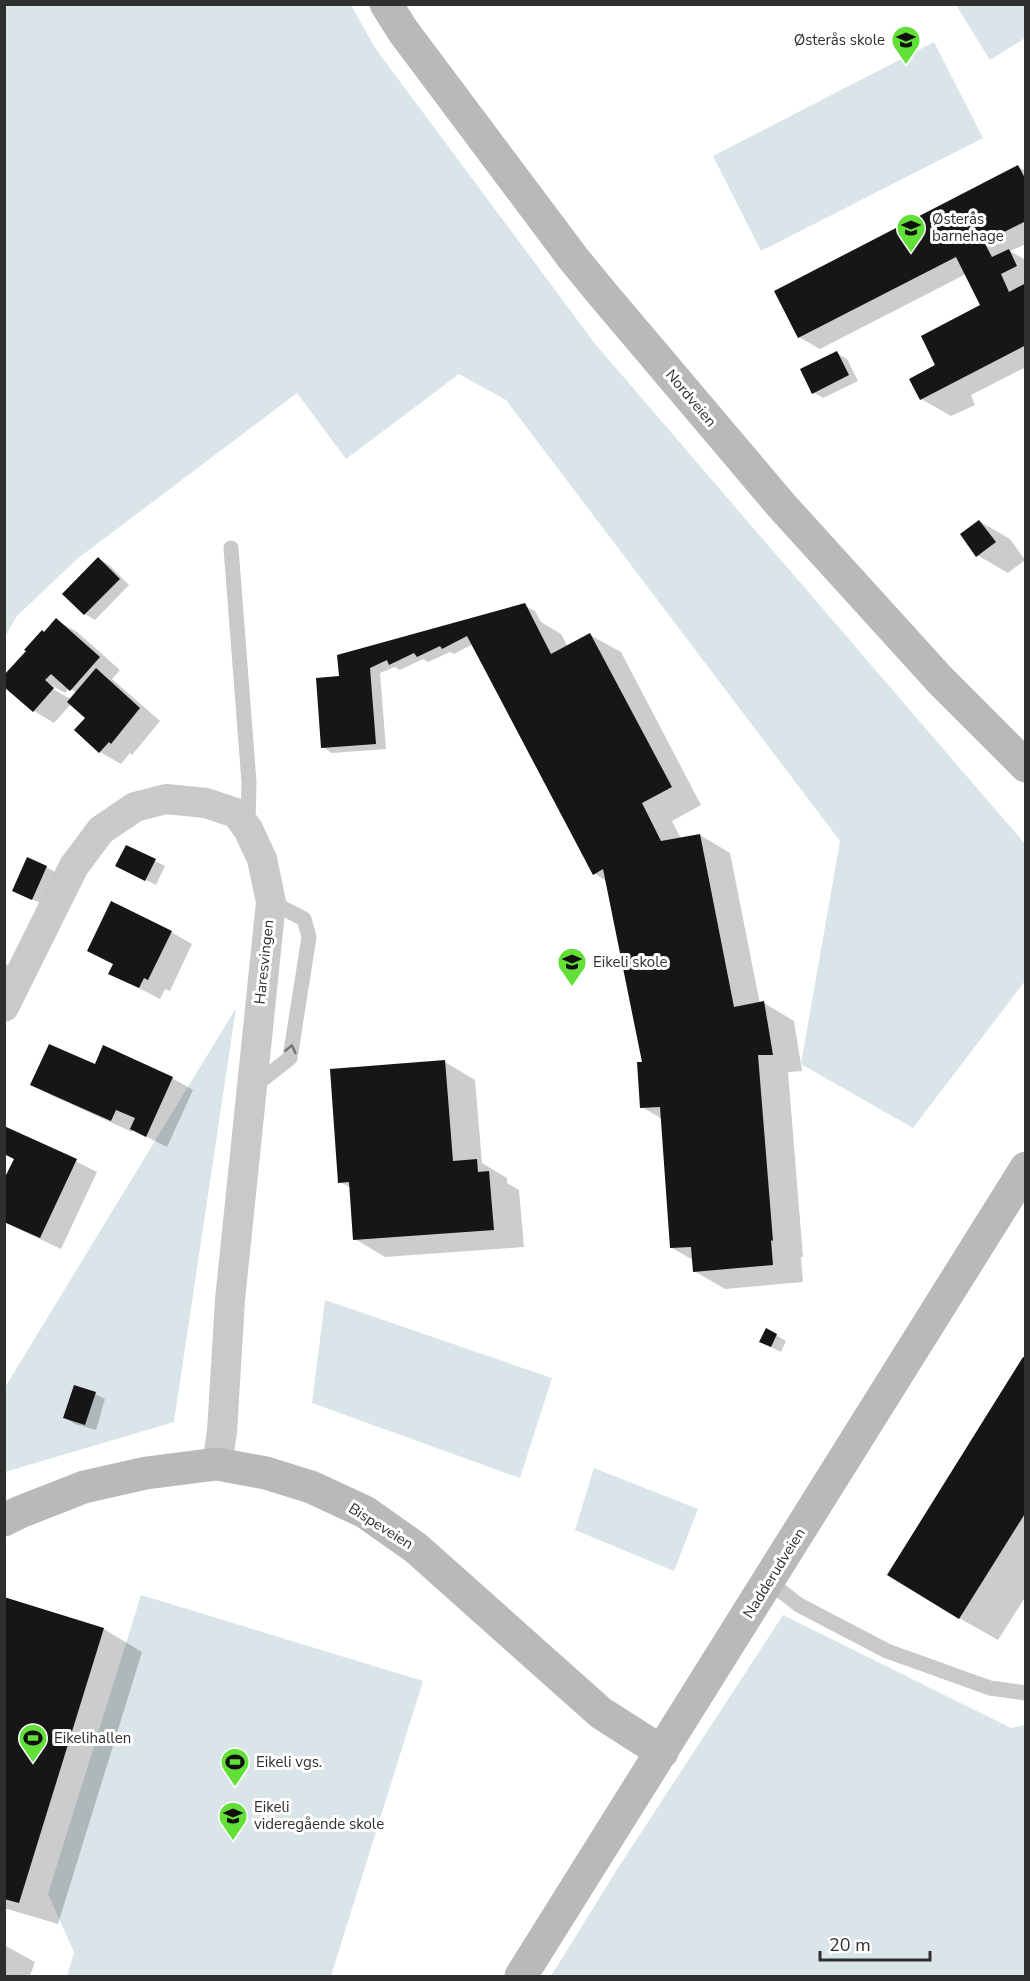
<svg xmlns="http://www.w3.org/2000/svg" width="1030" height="1981" viewBox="0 0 1030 1981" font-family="'Nunito Sans',sans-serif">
	<rect width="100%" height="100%" fill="#fff"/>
	<!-- green -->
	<path fill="#dae5e9" d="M 4,5 L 351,5 L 375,48 L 596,345 L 1025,844 L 1025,981 L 913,1128 L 801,1064 L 840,841 L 506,400 L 459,374 L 346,459 L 297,393 L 77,559 L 16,617 L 5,637 Z
		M 956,5 L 1025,5 L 1025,38 L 990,60 Z
		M 934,42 L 983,138 L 761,251 L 713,156 Z
		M 236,1008 L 174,1422 L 5,1472 L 4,1389 Z
		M 325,1300 L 552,1378 L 520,1478 L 312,1403 Z
		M 594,1468 L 698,1509 L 674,1571 L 575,1530 Z
		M 141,1595 L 423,1681 L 331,1976 L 67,1976 L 74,1952 L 48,1894 Z
		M 783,1615 L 1011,1728 L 1025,1725 L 1025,1976 L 551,1976 L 618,1868 Z"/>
	<!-- shadow -->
	<path fill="#0003" fill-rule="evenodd" d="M 1018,167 L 1026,171 L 1026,244 L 1010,251 L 1026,260 L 1026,367 L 971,395 L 975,405 L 951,416 L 921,399 L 935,367 L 983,306 L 966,274 L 820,349 L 799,337 Z
		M 837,353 L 847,359 L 858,381 L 823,398 L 813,392 Z
		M 979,521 L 1010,539 L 1025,560 L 1008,573 L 977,555 Z
		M 99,559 L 109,565 L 129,585 L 95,620 L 85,614 Z
		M 524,605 L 535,611 L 541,622 L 561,634 L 568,647 L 590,635 L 621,652 L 701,805 L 672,821 L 681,839 L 700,835 L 730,853 L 760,1004 L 764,1003 L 794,1021 L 802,1071 L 788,1072 L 803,1257 L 801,1257 L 803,1282 L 725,1289 L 694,1271 L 693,1260 L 672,1248 L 662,1119 L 642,1107 L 644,1063 L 606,881 L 594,873 L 473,644 L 454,654 L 450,652 L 428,662 L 423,659 L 400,670 L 395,667 L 380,673 L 386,749 L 332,753 L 322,747 L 341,677 Z
		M 56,620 L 77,632 L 120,670 L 112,679 L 160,721 L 132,755 L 130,753 L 121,764 L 100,752 L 87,718 L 71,704 L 54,723 L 34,711 L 45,633 ZM 48,683 L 65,693 L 69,688 L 77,693 L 71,699 L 47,686 Z
		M 155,861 L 165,866 L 156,885 L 127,871 Z
		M 46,867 L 57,873 L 43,904 L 24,896 Z
		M 171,932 L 192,944 L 170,991 L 165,989 L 160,999 L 110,973 Z
		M 4,963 L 15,969 L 4,991 Z
		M 445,1062 L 475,1080 L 482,1163 L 507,1178 L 507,1183 L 519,1190 L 524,1247 L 385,1257 L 355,1239 L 351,1188 L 340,1182 Z
		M 95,1066 L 172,1078 L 193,1090 L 167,1147 L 133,1130 L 132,1132 L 53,1096 L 32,1084 Z
		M 26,1136 L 97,1172 L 61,1249 L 4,1222 L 15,1159 Z
		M 776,1335 L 786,1341 L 781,1352 L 761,1342 Z
		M 1026,1360 L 1026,1596 L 998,1640 L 959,1618 Z
		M 95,1394 L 105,1399 L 96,1430 L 75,1424 L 65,1418 Z
		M 4,1599 L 104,1629 L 142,1652 L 58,1924 L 4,1908 Z
		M 4,1945 L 35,1962 L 30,1976 L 4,1976 Z"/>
	<!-- building -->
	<path fill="#161616" d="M 1018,165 L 1026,180 L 1026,221 L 984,242 L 992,257 L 1009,249 L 1017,266 L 1001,274 L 1009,292 L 1026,283 L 1026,345 L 920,400 L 909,379 L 935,365 L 921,336 L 980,305 L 956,257 L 798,338 L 774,291 Z
		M 837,351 L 849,375 L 812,394 L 800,369 Z
		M 979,520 L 996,542 L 976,557 L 960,534 Z
		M 98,557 L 120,579 L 84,615 L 62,594 Z
		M 525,603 L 551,654 L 590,633 L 672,787 L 642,803 L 661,841 L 700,834 L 734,1007 L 764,1001 L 773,1055 L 758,1055 L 773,1241 L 771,1240 L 773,1265 L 693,1272 L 691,1247 L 670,1248 L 660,1107 L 640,1108 L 637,1062 L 642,1062 L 603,869 L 593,875 L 467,636 L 442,649 L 440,646 L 417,657 L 414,653 L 389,665 L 387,660 L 370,668 L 376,744 L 321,748 L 316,678 L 339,676 L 337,655 Z
		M 56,618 L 100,657 L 70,691 L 51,674 L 45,680 L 54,688 L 33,712 L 4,687 L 4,675 L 26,651 L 24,650 L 42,630 L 44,632 Z
		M 96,668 L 140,708 L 111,744 L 109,742 L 99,753 L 74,730 L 85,718 L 67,702 Z
		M 126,845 L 156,859 L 145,881 L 115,866 Z
		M 27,857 L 47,866 L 32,900 L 12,891 Z
		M 111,901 L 172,931 L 148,980 L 144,978 L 139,988 L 108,974 L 113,964 L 87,951 Z
		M 49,1044 L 95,1064 L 103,1045 L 173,1077 L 146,1137 L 130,1129 L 135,1118 L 116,1110 L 111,1121 L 30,1085 Z
		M 445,1060 L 453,1161 L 477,1159 L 478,1172 L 489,1171 L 494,1230 L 353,1240 L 349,1182 L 338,1183 L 330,1069 Z
		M 4,1126 L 77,1159 L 40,1238 L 4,1222 L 4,1179 L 14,1159 L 4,1154 Z
		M 766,1328 L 777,1334 L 771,1347 L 759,1342 Z
		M 1023,1357 L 1026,1358 L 1026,1512 L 959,1619 L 887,1575 Z
		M 74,1385 L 96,1392 L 85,1425 L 63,1418 Z
		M 4,1597 L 104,1628 L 19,1903 L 4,1899 Z"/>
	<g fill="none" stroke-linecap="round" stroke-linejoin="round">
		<!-- lane -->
		<path stroke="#c9c9c9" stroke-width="15" d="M 231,548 L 249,782 L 248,823
			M 253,1087 L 290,1058 L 309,937 L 304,919 L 271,902
			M 768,1581 L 799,1605 L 887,1651 L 990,1688 L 1026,1693"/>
		<!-- street -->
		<path stroke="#c9c9c9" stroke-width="30" d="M 4,1007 L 74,866 L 101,830 L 135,807 L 166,799 L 206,803 L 236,813 L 248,829 L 262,859 L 271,902 L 230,1300 L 222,1432 L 217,1464"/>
		<!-- secondary -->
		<path stroke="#b9b9b9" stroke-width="33" d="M 386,4 L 403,31 L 573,258 L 600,291 L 781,505 L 940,680 L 1026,766
			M 4,1520 L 20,1512 L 84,1487 L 146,1473 L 217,1464 L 266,1473 L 311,1487 L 365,1512 L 416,1548 L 601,1713 L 662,1752
			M 521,1976 L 1026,1168"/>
	</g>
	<!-- one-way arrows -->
	<defs><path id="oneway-chevron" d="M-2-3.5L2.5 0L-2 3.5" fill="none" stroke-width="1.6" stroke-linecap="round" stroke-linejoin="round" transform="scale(1.5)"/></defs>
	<use stroke="#747474" href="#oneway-chevron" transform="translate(291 1049) rotate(-77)"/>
	<!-- icons -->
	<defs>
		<g id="school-pin" transform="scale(1.5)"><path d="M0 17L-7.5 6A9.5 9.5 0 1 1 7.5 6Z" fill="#63e037" stroke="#fff"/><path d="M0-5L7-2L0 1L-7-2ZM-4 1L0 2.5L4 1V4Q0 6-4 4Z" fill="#111"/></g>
		<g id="stadium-pin" transform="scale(1.5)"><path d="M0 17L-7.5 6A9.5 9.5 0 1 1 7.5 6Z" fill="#63e037" stroke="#fff"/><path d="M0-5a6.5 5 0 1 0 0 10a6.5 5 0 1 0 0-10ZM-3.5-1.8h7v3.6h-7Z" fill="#111"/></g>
	</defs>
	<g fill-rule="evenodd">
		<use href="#school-pin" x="906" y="40"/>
		<use href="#school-pin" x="911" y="228"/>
		<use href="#school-pin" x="572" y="962"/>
		<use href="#stadium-pin" x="33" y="1738"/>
		<use href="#stadium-pin" x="235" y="1762"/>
		<use href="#school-pin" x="233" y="1816"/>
	</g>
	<g text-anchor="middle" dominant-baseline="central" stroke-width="6" stroke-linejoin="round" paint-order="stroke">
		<!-- poi labels -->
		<g font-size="15" fill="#2f2f2f" stroke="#fff" text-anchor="start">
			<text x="885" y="40" text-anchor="end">Østerås skole</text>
			<text x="932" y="219">Østerås<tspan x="932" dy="17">barnehage</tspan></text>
			<text x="593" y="962">Eikeli skole</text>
			<text x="54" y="1738">Eikelihallen</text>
			<text x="256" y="1762">Eikeli vgs.</text>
			<text x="254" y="1807">Eikeli<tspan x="254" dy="17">videregående skole</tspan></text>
		</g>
		<!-- street labels -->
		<g font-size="15" fill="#2f2f2f" stroke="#fff">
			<text transform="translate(691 398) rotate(50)">Nordveien</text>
			<text transform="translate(264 962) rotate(-84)">Haresvingen</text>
			<text transform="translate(381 1526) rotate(32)">Bispeveien</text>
			<text transform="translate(774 1573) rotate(-58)">Nadderudveien</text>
		</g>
	</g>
	<!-- border -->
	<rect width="1030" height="1981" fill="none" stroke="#2f2f2f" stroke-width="12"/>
	<!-- scale -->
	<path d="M820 1951v9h110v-9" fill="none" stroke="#2f2f2f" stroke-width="3"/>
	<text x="829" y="1951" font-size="18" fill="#2f2f2f" stroke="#ffffff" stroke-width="4.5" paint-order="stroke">20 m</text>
</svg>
